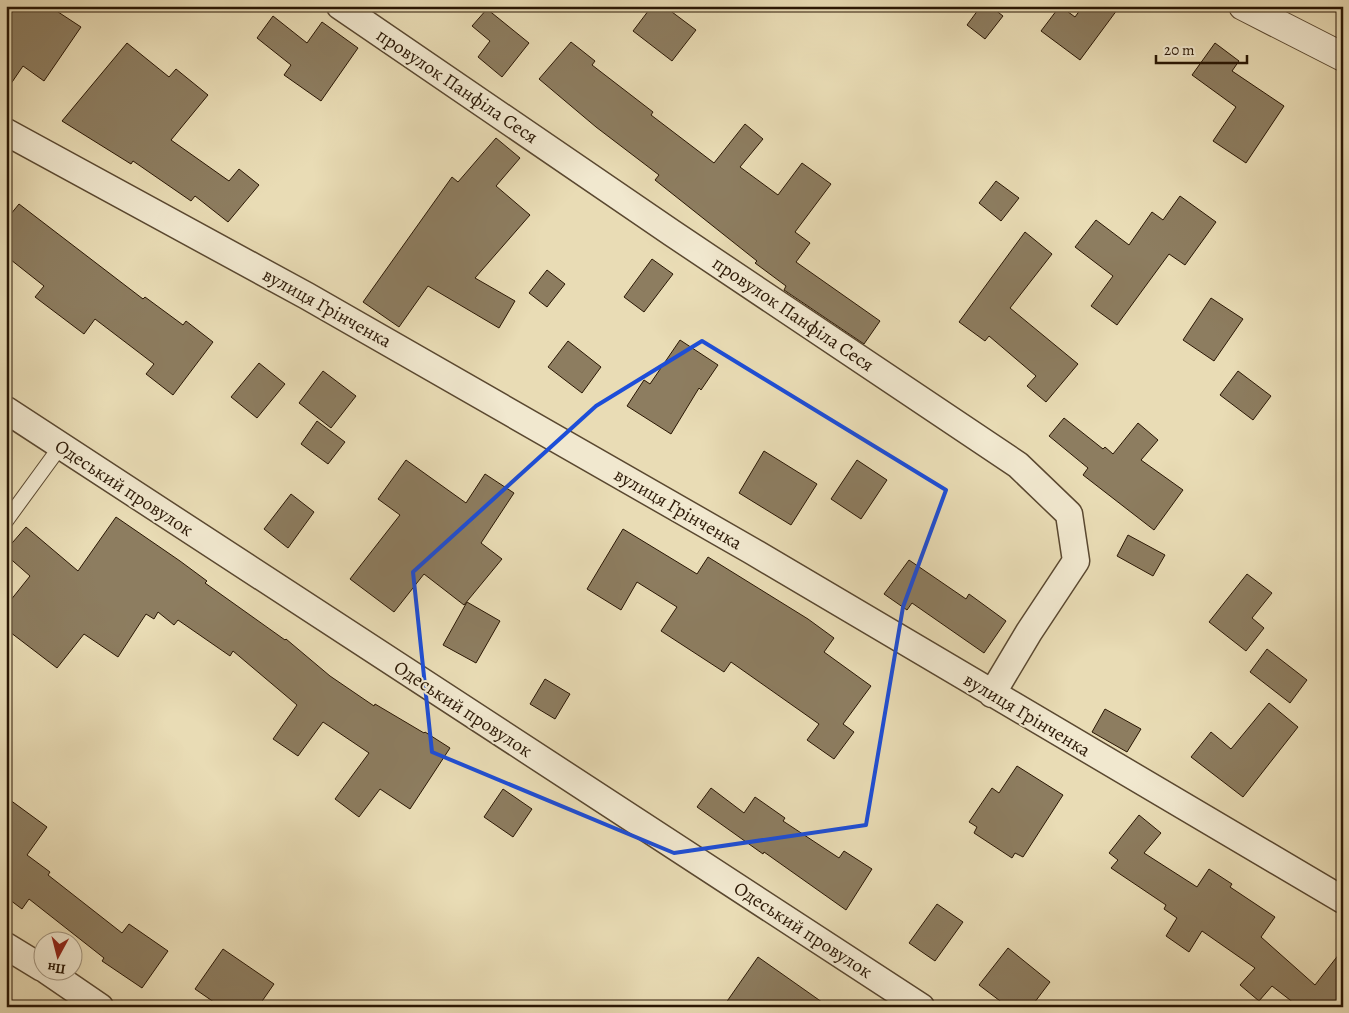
<svg xmlns="http://www.w3.org/2000/svg" width="1349" height="1013" viewBox="0 0 1349 1013" font-family="Alegreya,serif">
	<rect width="100%" height="100%" fill="#e9dcb5"/>
	<filter id="stains"><feTurbulence type="fractalNoise" baseFrequency=".004" numOctaves="4"/><feColorMatrix values="0 0 0 0 .2 0 0 0 0 .09 0 0 0 0 .02 0 0 0 .5 -.17"/></filter>
	<radialGradient id="worn" r=".72"><stop offset=".6" stop-color="#630" stop-opacity="0"/><stop offset="1" stop-color="#630" stop-opacity=".3"/></radialGradient>
	<!-- building -->
	<path fill="#8d7d60" stroke="#2a1704" d="M 6,6 L 49,6 L 81,27 L 44,81 L 23,66 L 6,91 Z
		M 652,6 L 664,6 L 696,30 L 672,61 L 633,31 Z
		M 981,6 L 990,6 L 1003,16 L 985,39 L 967,25 Z
		M 1060,6 L 1075,17 L 1083,6 L 1120,6 L 1080,60 L 1041,31 Z
		M 487,9 L 529,43 L 502,77 L 478,57 L 490,41 L 472,26 Z
		M 273,16 L 307,43 L 322,22 L 358,48 L 321,101 L 284,75 L 291,65 L 257,38 Z
		M 571,42 L 595,61 L 592,65 L 653,112 L 651,115 L 714,163 L 745,124 L 763,139 L 740,167 L 778,195 L 802,163 L 831,184 L 795,232 L 810,243 L 796,262 L 880,321 L 864,344 L 784,290 L 786,286 L 755,263 L 757,261 L 655,180 L 659,175 L 596,127 L 539,79 Z
		M 127,43 L 169,77 L 176,69 L 208,95 L 171,140 L 229,181 L 239,169 L 259,185 L 228,222 L 195,196 L 191,201 L 133,161 L 131,164 L 62,121 Z
		M 1215,43 L 1239,61 L 1232,71 L 1284,106 L 1246,163 L 1213,141 L 1236,107 L 1192,75 Z
		M 496,138 L 520,158 L 496,186 L 530,215 L 475,278 L 515,301 L 499,328 L 428,286 L 399,327 L 363,302 L 452,177 L 458,182 Z
		M 996,181 L 1019,198 L 1001,221 L 979,203 Z
		M 1180,196 L 1216,222 L 1185,265 L 1169,254 L 1117,325 L 1091,306 L 1113,276 L 1075,247 L 1096,220 L 1129,245 L 1152,212 L 1163,220 Z
		M 19,204 L 143,299 L 145,297 L 183,325 L 186,321 L 213,342 L 173,395 L 146,374 L 154,364 L 95,319 L 84,334 L 35,297 L 44,286 L 6,256 L 6,220 Z
		M 1025,232 L 1052,254 L 1010,308 L 1078,364 L 1046,402 L 1027,386 L 1036,376 L 989,336 L 985,341 L 959,322 Z
		M 652,259 L 673,274 L 644,312 L 624,297 Z
		M 547,270 L 565,284 L 547,307 L 529,293 Z
		M 1211,298 L 1243,319 L 1214,361 L 1183,340 Z
		M 680,340 L 718,365 L 701,390 L 699,388 L 671,434 L 627,406 L 644,380 L 650,384 Z
		M 568,341 L 601,367 L 582,393 L 548,367 Z
		M 259,363 L 285,384 L 257,418 L 231,397 Z
		M 323,371 L 356,396 L 331,428 L 299,403 Z
		M 1238,371 L 1271,396 L 1253,420 L 1220,395 Z
		M 1064,418 L 1103,449 L 1105,447 L 1113,454 L 1138,423 L 1158,440 L 1141,460 L 1183,490 L 1154,530 L 1083,475 L 1088,468 L 1049,436 Z
		M 317,421 L 345,442 L 328,464 L 301,444 Z
		M 764,451 L 817,484 L 791,525 L 739,493 Z
		M 406,460 L 466,503 L 485,474 L 514,493 L 481,543 L 502,559 L 464,605 L 424,574 L 394,612 L 350,579 L 400,515 L 378,499 Z
		M 857,460 L 887,480 L 861,519 L 831,499 Z
		M 291,494 L 314,512 L 288,548 L 264,529 Z
		M 116,517 L 180,561 L 207,581 L 205,583 L 285,640 L 286,639 L 330,676 L 374,706 L 375,704 L 424,733 L 425,732 L 450,748 L 410,809 L 380,789 L 359,817 L 335,799 L 369,753 L 323,722 L 298,756 L 273,739 L 297,705 L 233,651 L 230,656 L 178,620 L 174,625 L 158,612 L 154,619 L 146,614 L 118,657 L 84,634 L 57,668 L 6,629 L 6,606 L 30,576 L 6,555 L 6,550 L 26,527 L 78,571 Z
		M 623,529 L 697,574 L 708,557 L 808,619 L 834,638 L 824,652 L 871,686 L 843,724 L 854,732 L 834,759 L 807,740 L 819,724 L 731,662 L 724,672 L 661,631 L 677,607 L 637,582 L 621,610 L 587,589 Z
		M 1128,535 L 1165,555 L 1153,576 L 1117,556 Z
		M 909,560 L 966,599 L 969,594 L 1006,621 L 984,653 L 912,603 L 907,610 L 884,594 Z
		M 1247,574 L 1272,593 L 1252,618 L 1264,628 L 1246,651 L 1209,622 Z
		M 467,602 L 500,621 L 476,663 L 443,645 Z
		M 1267,649 L 1307,680 L 1290,703 L 1250,672 Z
		M 545,679 L 570,694 L 555,719 L 530,704 Z
		M 1269,703 L 1298,727 L 1243,797 L 1191,757 L 1211,732 L 1231,749 Z
		M 1105,709 L 1141,729 L 1127,752 L 1092,732 Z
		M 1017,766 L 1063,795 L 1023,857 L 1015,853 L 1012,858 L 974,833 L 977,827 L 969,822 L 992,788 L 999,793 Z
		M 711,788 L 744,813 L 755,797 L 785,818 L 783,821 L 839,858 L 844,851 L 872,869 L 846,910 L 764,852 L 763,854 L 697,807 Z
		M 503,789 L 532,809 L 513,837 L 484,817 Z
		M 6,797 L 47,827 L 27,855 L 50,872 L 48,875 L 122,933 L 129,924 L 168,951 L 142,988 L 102,961 L 104,958 L 29,899 L 22,909 L 6,897 Z
		M 1139,815 L 1161,833 L 1144,853 L 1197,887 L 1209,869 L 1232,884 L 1230,887 L 1275,917 L 1261,937 L 1315,985 L 1343,949 L 1343,1007 L 1299,1007 L 1272,986 L 1259,1001 L 1240,985 L 1255,968 L 1202,931 L 1189,952 L 1166,936 L 1177,918 L 1164,909 L 1166,905 L 1111,868 L 1118,860 L 1109,853 Z
		M 937,904 L 963,922 L 935,961 L 909,943 Z
		M 1008,948 L 1050,982 L 1031,1007 L 1008,1007 L 979,985 Z
		M 223,949 L 274,984 L 258,1007 L 221,1007 L 195,989 Z
		M 758,957 L 829,1007 L 723,1007 Z"/>
	<g fill="none" stroke-linecap="round" stroke-linejoin="round">
		<!-- service casing -->
		<g stroke="#5a4830" stroke-width="16">
			<path id="service" d="M 6,521 L 60,447"/>
		</g>
		<!-- minor casing -->
		<g stroke="#5a4830" stroke-width="29">
			<path id="minor" d="M 340,6 L 672,233 L 1018,465 L 1069,514 L 1076,561 L 1029,632 L 992,694
				M 6,132 L 307,296 L 752,551 L 1343,900
				M 6,410 L 921,1007
				M 6,946 L 42,968
				M 46,970 L 100,1007"/>
		</g>
		<!-- tertiary casing -->
		<g stroke="#5a4830" stroke-width="30">
			<path id="tertiary" d="M 1243,6 L 1343,57"/>
		</g>
		<!-- service -->
		<use href="#service" stroke="#f1e8cf" stroke-width="14"/>
		<!-- minor -->
		<use href="#minor" stroke="#f1e8cf" stroke-width="26"/>
		<!-- tertiary -->
		<use href="#tertiary" stroke="#f1e8cf" stroke-width="28"/>
	</g>
	<!-- marked area -->
	<path fill="none" stroke="#1d4ed8" stroke-width="4" stroke-linejoin="round" d="M 702,341 L 946,490 L 903,607 L 866,825 L 674,853 L 432,752 L 413,572 L 596,406 Z"/>
	<g text-anchor="middle" dominant-baseline="central" stroke-width="4" stroke-linejoin="round" paint-order="stroke">
		<!-- street labels -->
		<g font-size="19" fill="#2a1704" stroke="#f1e8cf">
			<text transform="translate(457 86) rotate(34)">провулок Панфіла Сеся</text>
			<text transform="translate(327 308) rotate(29)">вулиця Грінченка</text>
			<text transform="translate(793 314) rotate(34)">провулок Панфіла Сеся</text>
			<text transform="translate(124 488) rotate(33)">Одеський провулок</text>
			<text transform="translate(678 509) rotate(30)">вулиця Грінченка</text>
			<text transform="translate(463 709) rotate(33)">Одеський провулок</text>
			<text transform="translate(1027 715) rotate(31)">вулиця Грінченка</text>
			<text transform="translate(803 930) rotate(33)">Одеський провулок</text>
		</g>
	</g>
	<!-- margin -->
	<rect width="1349" height="1013" fill="none" stroke="#e9dcb5" stroke-width="25"/>
	<rect x="8" y="8" width="1334" height="998" fill="none" stroke="#2a1704" stroke-width="2.5"/>
	<rect x="12" y="12" width="1324" height="988" fill="none" stroke="#2a1704"/>
	<!-- north arrow -->
	<g transform="translate(58 956) rotate(187)"><circle r="24" fill="#f1e8cf" stroke="#a1947e"/>
	<path d="M0-4L9 19L0 12L-9 19Z" fill="#8f2418"/>
	<text y="-8" font-size="14" font-weight="bold" text-anchor="middle" fill="#2a1704">Пн</text>
	</g>
	<!-- scale -->
	<path d="M1156 55v8h91v-8" fill="none" stroke="#2a1704" stroke-width="2.5"/>
	<text x="1164" y="55" font-size="15" fill="#2a1704" stroke="#f1e8cf" stroke-width="4" paint-order="stroke">20 m</text>
	<rect width="100%" height="100%" filter="url(#stains)"/>
	<rect width="100%" height="100%" fill="url(#worn)"/>
</svg>
